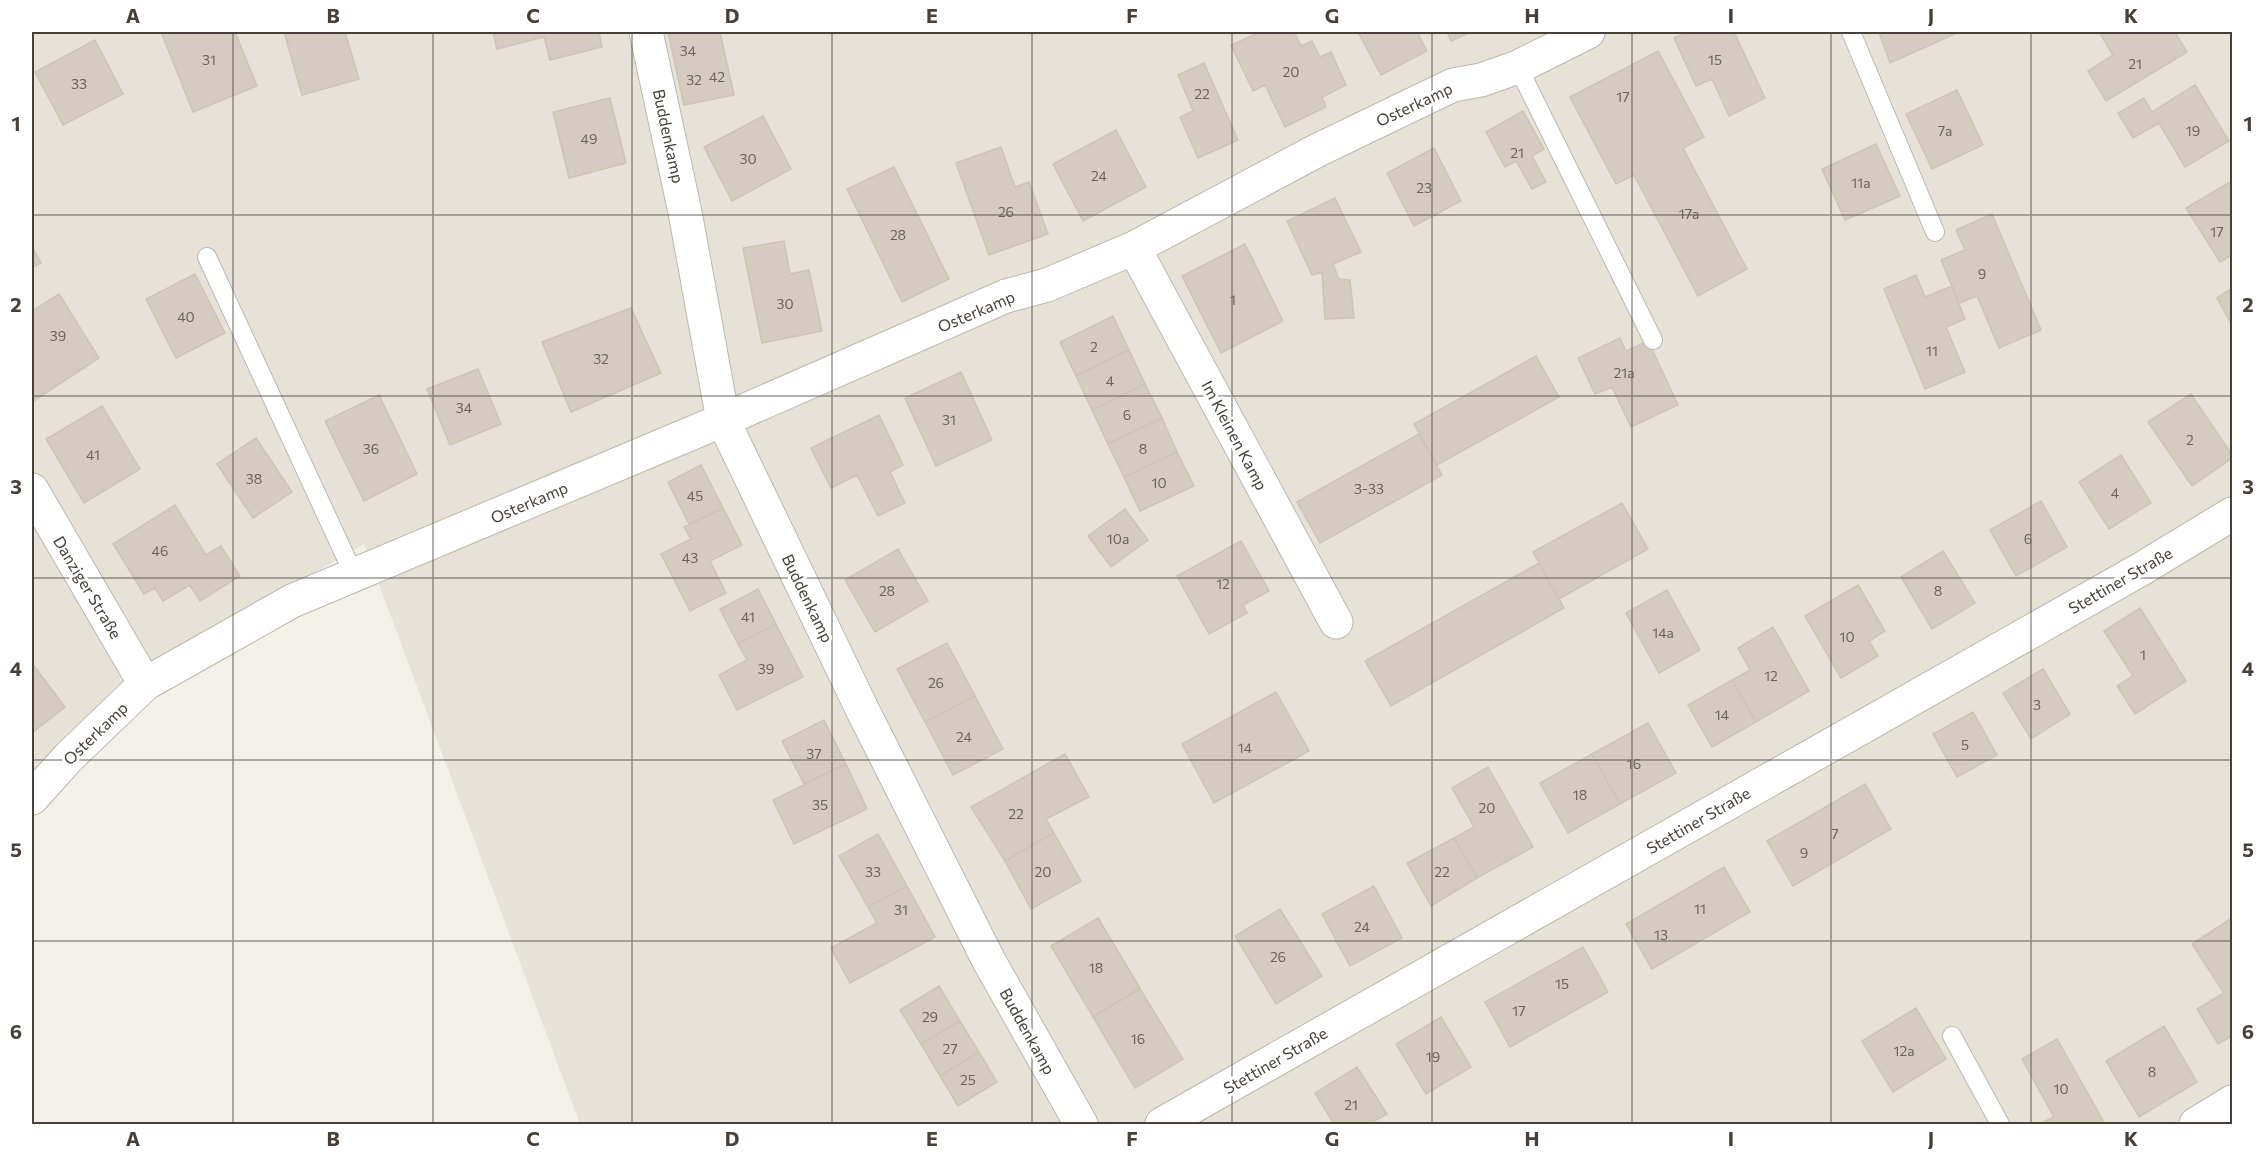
<svg xmlns="http://www.w3.org/2000/svg" width="2264" height="1156" viewBox="0 0 2264 1156" font-family="Commissioner,sans-serif">
	<rect width="100%" height="100%" fill="#f3f0e9"/>
	<!-- residential -->
	<path fill="#e6e2d7" d="M 32,32 L 2232,32 L 2232,1124 L 580,1124 L 364,544 L 122,686 L 32,787 Z"/>
	<!-- building -->
	<path fill="#d3ccbf" stroke="#cdc4b3" stroke-width="1.5" d="M 161,32 L 235,32 L 257,86 L 193,112 Z
		M 284,32 L 345,32 L 359,79 L 302,95 Z
		M 493,32 L 599,32 L 602,47 L 550,60 L 544,37 L 497,49 Z
		M 668,32 L 720,32 L 734,95 L 684,105 Z
		M 1260,32 L 1294,32 L 1301,46 L 1312,41 L 1320,57 L 1331,52 L 1346,85 L 1322,97 L 1326,107 L 1285,127 L 1265,85 L 1253,91 L 1231,45 Z
		M 1358,32 L 1417,32 L 1427,51 L 1381,75 Z
		M 1447,32 L 1471,32 L 1451,41 Z
		M 1688,32 L 1734,32 L 1765,98 L 1729,116 L 1712,79 L 1696,86 L 1674,38 Z
		M 1879,32 L 1954,32 L 1955,34 L 1890,63 Z
		M 2099,32 L 2175,32 L 2187,52 L 2106,101 L 2088,71 L 2113,55 Z
		M 95,40 L 123,94 L 63,125 L 35,72 Z
		M 1658,51 L 1704,137 L 1683,148 L 1747,269 L 1698,296 L 1634,175 L 1616,184 L 1570,97 Z
		M 1204,63 L 1238,140 L 1198,158 L 1180,117 L 1193,111 L 1178,75 Z
		M 2195,85 L 2229,141 L 2185,167 L 2159,123 L 2133,138 L 2118,113 L 2144,98 L 2152,112 Z
		M 1957,90 L 1983,145 L 1932,169 L 1906,114 Z
		M 610,98 L 626,163 L 569,178 L 553,112 Z
		M 1523,111 L 1544,149 L 1532,156 L 1546,182 L 1532,189 L 1516,161 L 1505,167 L 1486,132 Z
		M 763,116 L 791,169 L 732,201 L 704,147 Z
		M 1116,130 L 1146,187 L 1083,221 L 1053,164 Z
		M 1876,144 L 1900,196 L 1845,220 L 1822,169 Z
		M 1001,147 L 1015,187 L 1029,182 L 1048,234 L 989,255 L 956,163 Z
		M 1434,148 L 1461,201 L 1414,226 L 1387,173 Z
		M 894,167 L 949,279 L 902,302 L 847,189 Z
		M 2230,182 L 2232,185 L 2232,255 L 2220,262 L 2186,208 Z
		M 1335,198 L 1361,252 L 1333,264 L 1339,279 L 1350,280 L 1354,318 L 1325,319 L 1322,272 L 1312,275 L 1287,221 Z
		M 1992,214 L 2041,330 L 1999,348 L 1977,296 L 1959,303 L 1941,260 L 1965,250 L 1956,230 Z
		M 784,241 L 790,274 L 809,270 L 822,331 L 762,343 L 743,248 Z
		M 1245,244 L 1283,321 L 1221,353 L 1182,276 Z
		M 32,246 L 41,263 L 32,268 Z
		M 195,274 L 225,333 L 176,358 L 146,299 Z
		M 1916,275 L 1925,297 L 1952,286 L 1965,319 L 1946,327 L 1965,372 L 1925,389 L 1884,289 Z
		M 2232,288 L 2232,325 L 2217,298 Z
		M 59,294 L 99,358 L 32,402 L 32,311 Z
		M 631,308 L 661,373 L 571,412 L 542,342 Z
		M 1113,316 L 1129,350 L 1076,376 L 1060,342 Z
		M 1620,338 L 1626,351 L 1648,341 L 1678,405 L 1631,427 L 1612,387 L 1595,394 L 1578,358 Z
		M 1129,350 L 1145,384 L 1092,410 L 1076,376 Z
		M 1536,356 L 1559,397 L 1437,465 L 1414,424 Z
		M 478,369 L 501,424 L 450,445 L 427,389 Z
		M 961,372 L 992,440 L 936,466 L 905,398 Z
		M 1145,384 L 1162,418 L 1108,444 L 1092,410 Z
		M 2191,394 L 2232,455 L 2232,458 L 2192,486 L 2148,422 Z
		M 379,395 L 417,474 L 364,501 L 325,421 Z
		M 102,406 L 140,469 L 84,503 L 46,439 Z
		M 879,415 L 903,465 L 890,472 L 905,503 L 878,516 L 857,475 L 831,488 L 811,448 Z
		M 1162,418 L 1177,452 L 1124,477 L 1108,444 Z
		M 1419,434 L 1442,475 L 1320,543 L 1297,502 Z
		M 256,438 L 292,492 L 253,518 L 217,464 Z
		M 1177,452 L 1194,486 L 1140,511 L 1124,477 Z
		M 2121,455 L 2151,503 L 2109,529 L 2079,482 Z
		M 701,465 L 723,508 L 689,524 L 668,482 Z
		M 2041,501 L 2067,547 L 2016,576 L 1990,530 Z
		M 1622,503 L 1648,549 L 1559,599 L 1533,552 Z
		M 175,505 L 206,555 L 221,546 L 240,576 L 200,601 L 190,585 L 163,601 L 155,588 L 144,594 L 113,544 Z
		M 723,508 L 742,545 L 710,561 L 726,593 L 690,611 L 661,554 L 691,539 L 684,527 Z
		M 1125,509 L 1148,540 L 1111,567 L 1088,536 Z
		M 1241,541 L 1269,591 L 1243,605 L 1247,613 L 1209,634 L 1177,576 Z
		M 898,549 L 928,601 L 875,632 L 845,580 Z
		M 1943,551 L 1975,603 L 1932,629 L 1901,577 Z
		M 1539,563 L 1564,608 L 1391,706 L 1365,661 Z
		M 1858,585 L 1885,631 L 1869,641 L 1878,656 L 1841,678 L 1805,616 Z
		M 758,589 L 776,624 L 738,644 L 720,609 Z
		M 1667,590 L 1700,650 L 1659,673 L 1626,613 Z
		M 2140,608 L 2186,681 L 2135,714 L 2117,686 L 2133,676 L 2104,631 Z
		M 776,624 L 803,677 L 737,710 L 719,675 L 747,660 L 738,644 Z
		M 1773,627 L 1809,691 L 1756,722 L 1732,680 L 1750,670 L 1738,648 Z
		M 947,643 L 975,696 L 925,722 L 897,669 Z
		M 32,663 L 65,707 L 32,733 Z
		M 2043,669 L 2070,714 L 2031,739 L 2003,693 Z
		M 1732,680 L 1756,722 L 1712,747 L 1688,705 Z
		M 1276,692 L 1309,751 L 1214,803 L 1182,744 Z
		M 975,696 L 1003,749 L 953,775 L 925,722 Z
		M 1973,712 L 1997,755 L 1957,777 L 1933,734 Z
		M 824,720 L 846,764 L 804,784 L 782,741 Z
		M 1648,723 L 1676,773 L 1620,804 L 1592,754 Z
		M 1065,754 L 1089,797 L 1046,819 L 1054,833 L 1005,861 L 971,807 Z
		M 1592,754 L 1620,804 L 1568,833 L 1540,783 Z
		M 846,764 L 867,809 L 794,844 L 773,800 Z
		M 1488,767 L 1533,847 L 1477,878 L 1454,838 L 1474,827 L 1452,788 Z
		M 1865,784 L 1891,829 L 1793,886 L 1767,841 Z
		M 1054,833 L 1081,881 L 1031,909 L 1005,861 Z
		M 878,834 L 907,886 L 868,907 L 839,856 Z
		M 1454,838 L 1477,878 L 1431,906 L 1407,863 Z
		M 1724,867 L 1750,912 L 1652,969 L 1626,924 Z
		M 907,886 L 935,937 L 850,983 L 831,948 L 877,923 L 868,907 Z
		M 1374,886 L 1402,938 L 1350,966 L 1322,914 Z
		M 1280,909 L 1322,976 L 1276,1004 L 1235,936 Z
		M 1098,918 L 1140,988 L 1093,1017 L 1051,946 Z
		M 2232,918 L 2232,1036 L 2218,1044 L 2197,1009 L 2224,993 L 2192,944 Z
		M 1583,947 L 1608,992 L 1510,1047 L 1485,1002 Z
		M 939,986 L 960,1021 L 921,1044 L 900,1010 Z
		M 1140,989 L 1183,1059 L 1135,1088 L 1093,1017 Z
		M 1916,1008 L 1946,1059 L 1893,1092 L 1862,1041 Z
		M 1441,1017 L 1471,1067 L 1426,1094 L 1396,1044 Z
		M 960,1021 L 979,1052 L 940,1076 L 921,1044 Z
		M 2164,1026 L 2197,1082 L 2139,1117 L 2106,1061 Z
		M 2057,1039 L 2105,1124 L 2039,1124 L 2054,1117 L 2022,1059 Z
		M 979,1052 L 997,1082 L 958,1106 L 940,1076 Z
		M 1357,1067 L 1387,1114 L 1369,1124 L 1334,1124 L 1315,1093 Z"/>
	<g fill="none" stroke-linecap="round" stroke-linejoin="round">
		<!-- service casing -->
		<g stroke="#bdb8ac" stroke-width="20">
			<path id="service" d="M 1851,32 L 1935,232
				M 1518,67 L 1653,340
				M 207,257 L 354,575
				M 1952,1036 L 2000,1124"/>
		</g>
		<!-- minor casing -->
		<g stroke="#bdb8ac" stroke-width="35">
			<path id="minor" d="M 646,32 L 685,212 L 723,420 L 863,711 L 989,961 L 1081,1124
				M 1134,248 L 1336,622
				M 32,490 L 145,684
				M 32,798 L 68,758 L 145,684 L 292,601 L 723,420 L 1006,296 L 1047,285 L 1134,248 L 1318,150 L 1453,85 L 1481,80 L 1518,67 L 1588,32
				M 1162,1124 L 2143,568 L 2232,514
				M 2196,1124 L 2232,1102"/>
		</g>
		<!-- service -->
		<use href="#service" stroke="#fff" stroke-width="18"/>
		<!-- minor -->
		<use href="#minor" stroke="#fff" stroke-width="33"/>
	</g>
	<!-- grid -->
	<path fill="none" stroke="#464038" stroke-width="1.5" stroke-opacity="0.55" d="M 233,32 L 233,1124M 433,32 L 433,1124M 632,32 L 632,1124M 832,32 L 832,1124M 1032,32 L 1032,1124M 1232,32 L 1232,1124M 1432,32 L 1432,1124M 1632,32 L 1632,1124M 1831,32 L 1831,1124M 2031,32 L 2031,1124M 32,215 L 2232,215M 32,396 L 2232,396M 32,578 L 2232,578M 32,760 L 2232,760M 32,941 L 2232,941"/>
	<g text-anchor="middle" dominant-baseline="central" stroke-width="6" stroke-linejoin="round" paint-order="stroke">
		<!-- number labels -->
		<g font-size="14" fill="#69635a">
			<text x="688" y="50">34</text>
			<text x="209" y="59">31</text>
			<text x="1715" y="59">15</text>
			<text x="2135" y="63">21</text>
			<text x="1291" y="71">20</text>
			<text x="717" y="76">42</text>
			<text x="694" y="79">32</text>
			<text x="79" y="83">33</text>
			<text x="1202" y="93">22</text>
			<text x="1623" y="96">17</text>
			<text x="1945" y="130">7a</text>
			<text x="2193" y="130">19</text>
			<text x="589" y="138">49</text>
			<text x="1517" y="152">21</text>
			<text x="748" y="158">30</text>
			<text x="1099" y="175">24</text>
			<text x="1861" y="182">11a</text>
			<text x="1424" y="187">23</text>
			<text x="1006" y="211">26</text>
			<text x="1689" y="213">17a</text>
			<text x="2217" y="231">17</text>
			<text x="898" y="234">28</text>
			<text x="1982" y="273">9</text>
			<text x="1233" y="299">1</text>
			<text x="785" y="303">30</text>
			<text x="186" y="316">40</text>
			<text x="58" y="335">39</text>
			<text x="1094" y="346">2</text>
			<text x="1932" y="350">11</text>
			<text x="601" y="358">32</text>
			<text x="1624" y="372">21a</text>
			<text x="1110" y="380">4</text>
			<text x="464" y="407">34</text>
			<text x="1127" y="414">6</text>
			<text x="949" y="419">31</text>
			<text x="2190" y="439">2</text>
			<text x="371" y="448">36</text>
			<text x="1143" y="448">8</text>
			<text x="93" y="454">41</text>
			<text x="254" y="478">38</text>
			<text x="1159" y="482">10</text>
			<text x="1369" y="488">3-33</text>
			<text x="2115" y="492">4</text>
			<text x="695" y="495">45</text>
			<text x="1118" y="538">10a</text>
			<text x="2028" y="538">6</text>
			<text x="160" y="550">46</text>
			<text x="690" y="557">43</text>
			<text x="1223" y="583">12</text>
			<text x="887" y="590">28</text>
			<text x="1938" y="590">8</text>
			<text x="748" y="616">41</text>
			<text x="1663" y="632">14a</text>
			<text x="1847" y="636">10</text>
			<text x="2143" y="654">1</text>
			<text x="766" y="668">39</text>
			<text x="1771" y="675">12</text>
			<text x="936" y="682">26</text>
			<text x="2037" y="704">3</text>
			<text x="1722" y="714">14</text>
			<text x="964" y="736">24</text>
			<text x="1965" y="744">5</text>
			<text x="1245" y="747">14</text>
			<text x="814" y="753">37</text>
			<text x="1634" y="763">16</text>
			<text x="1580" y="794">18</text>
			<text x="820" y="804">35</text>
			<text x="1487" y="807">20</text>
			<text x="1016" y="813">22</text>
			<text x="1835" y="833">7</text>
			<text x="1804" y="852">9</text>
			<text x="873" y="871">33</text>
			<text x="1043" y="871">20</text>
			<text x="1442" y="871">22</text>
			<text x="1700" y="908">11</text>
			<text x="901" y="909">31</text>
			<text x="1362" y="926">24</text>
			<text x="1661" y="934">13</text>
			<text x="1278" y="956">26</text>
			<text x="1096" y="967">18</text>
			<text x="1562" y="983">15</text>
			<text x="1519" y="1010">17</text>
			<text x="930" y="1016">29</text>
			<text x="1138" y="1038">16</text>
			<text x="950" y="1048">27</text>
			<text x="1904" y="1050">12a</text>
			<text x="1433" y="1056">19</text>
			<text x="2152" y="1071">8</text>
			<text x="968" y="1079">25</text>
			<text x="2061" y="1088">10</text>
			<text x="1351" y="1104">21</text>
		</g>
		<!-- street labels -->
		<g font-size="16" fill="#464038" stroke="#fff">
			<text transform="translate(1414 104) rotate(-25)">Osterkamp</text>
			<text transform="translate(669 136) rotate(78)">Buddenkamp</text>
			<text transform="translate(976 311) rotate(-23)">Osterkamp</text>
			<text transform="translate(1235 435) rotate(62)">Im Kleinen Kamp</text>
			<text transform="translate(529 502) rotate(-23)">Osterkamp</text>
			<text transform="translate(2120 580) rotate(-30)">Stettiner Straße</text>
			<text transform="translate(88 587) rotate(59)">Danziger Straße</text>
			<text transform="translate(808 598) rotate(64)">Buddenkamp</text>
			<text transform="translate(95 733) rotate(-44)">Osterkamp</text>
			<text transform="translate(1698 820) rotate(-30)">Stettiner Straße</text>
			<text transform="translate(1028 1031) rotate(61)">Buddenkamp</text>
			<text transform="translate(1275 1060) rotate(-30)">Stettiner Straße</text>
		</g>
	</g>
	<!-- border -->
	<rect width="2264" height="1156" fill="none" stroke="#ffffff" stroke-width="66"/>
	<rect x="33" y="33" width="2198" height="1090" fill="none" stroke="#464038" stroke-width="2"/>
	<g font-size="20" text-anchor="middle" font-weight="bold" fill="#464038">
		<text x="133" y="23">A</text>
		<text x="333" y="23">B</text>
		<text x="533" y="23">C</text>
		<text x="732" y="23">D</text>
		<text x="932" y="23">E</text>
		<text x="1132" y="23">F</text>
		<text x="1332" y="23">G</text>
		<text x="1532" y="23">H</text>
		<text x="1731" y="23">I</text>
		<text x="1931" y="23">J</text>
		<text x="2131" y="23">K</text>
		<text x="16" y="131">1</text>
		<text x="2248" y="131">1</text>
		<text x="16" y="312">2</text>
		<text x="2248" y="312">2</text>
		<text x="16" y="494">3</text>
		<text x="2248" y="494">3</text>
		<text x="16" y="676">4</text>
		<text x="2248" y="676">4</text>
		<text x="16" y="857">5</text>
		<text x="2248" y="857">5</text>
		<text x="16" y="1039">6</text>
		<text x="2248" y="1039">6</text>
		<text x="133" y="1146">A</text>
		<text x="333" y="1146">B</text>
		<text x="533" y="1146">C</text>
		<text x="732" y="1146">D</text>
		<text x="932" y="1146">E</text>
		<text x="1132" y="1146">F</text>
		<text x="1332" y="1146">G</text>
		<text x="1532" y="1146">H</text>
		<text x="1731" y="1146">I</text>
		<text x="1931" y="1146">J</text>
		<text x="2131" y="1146">K</text>
	</g>
</svg>
